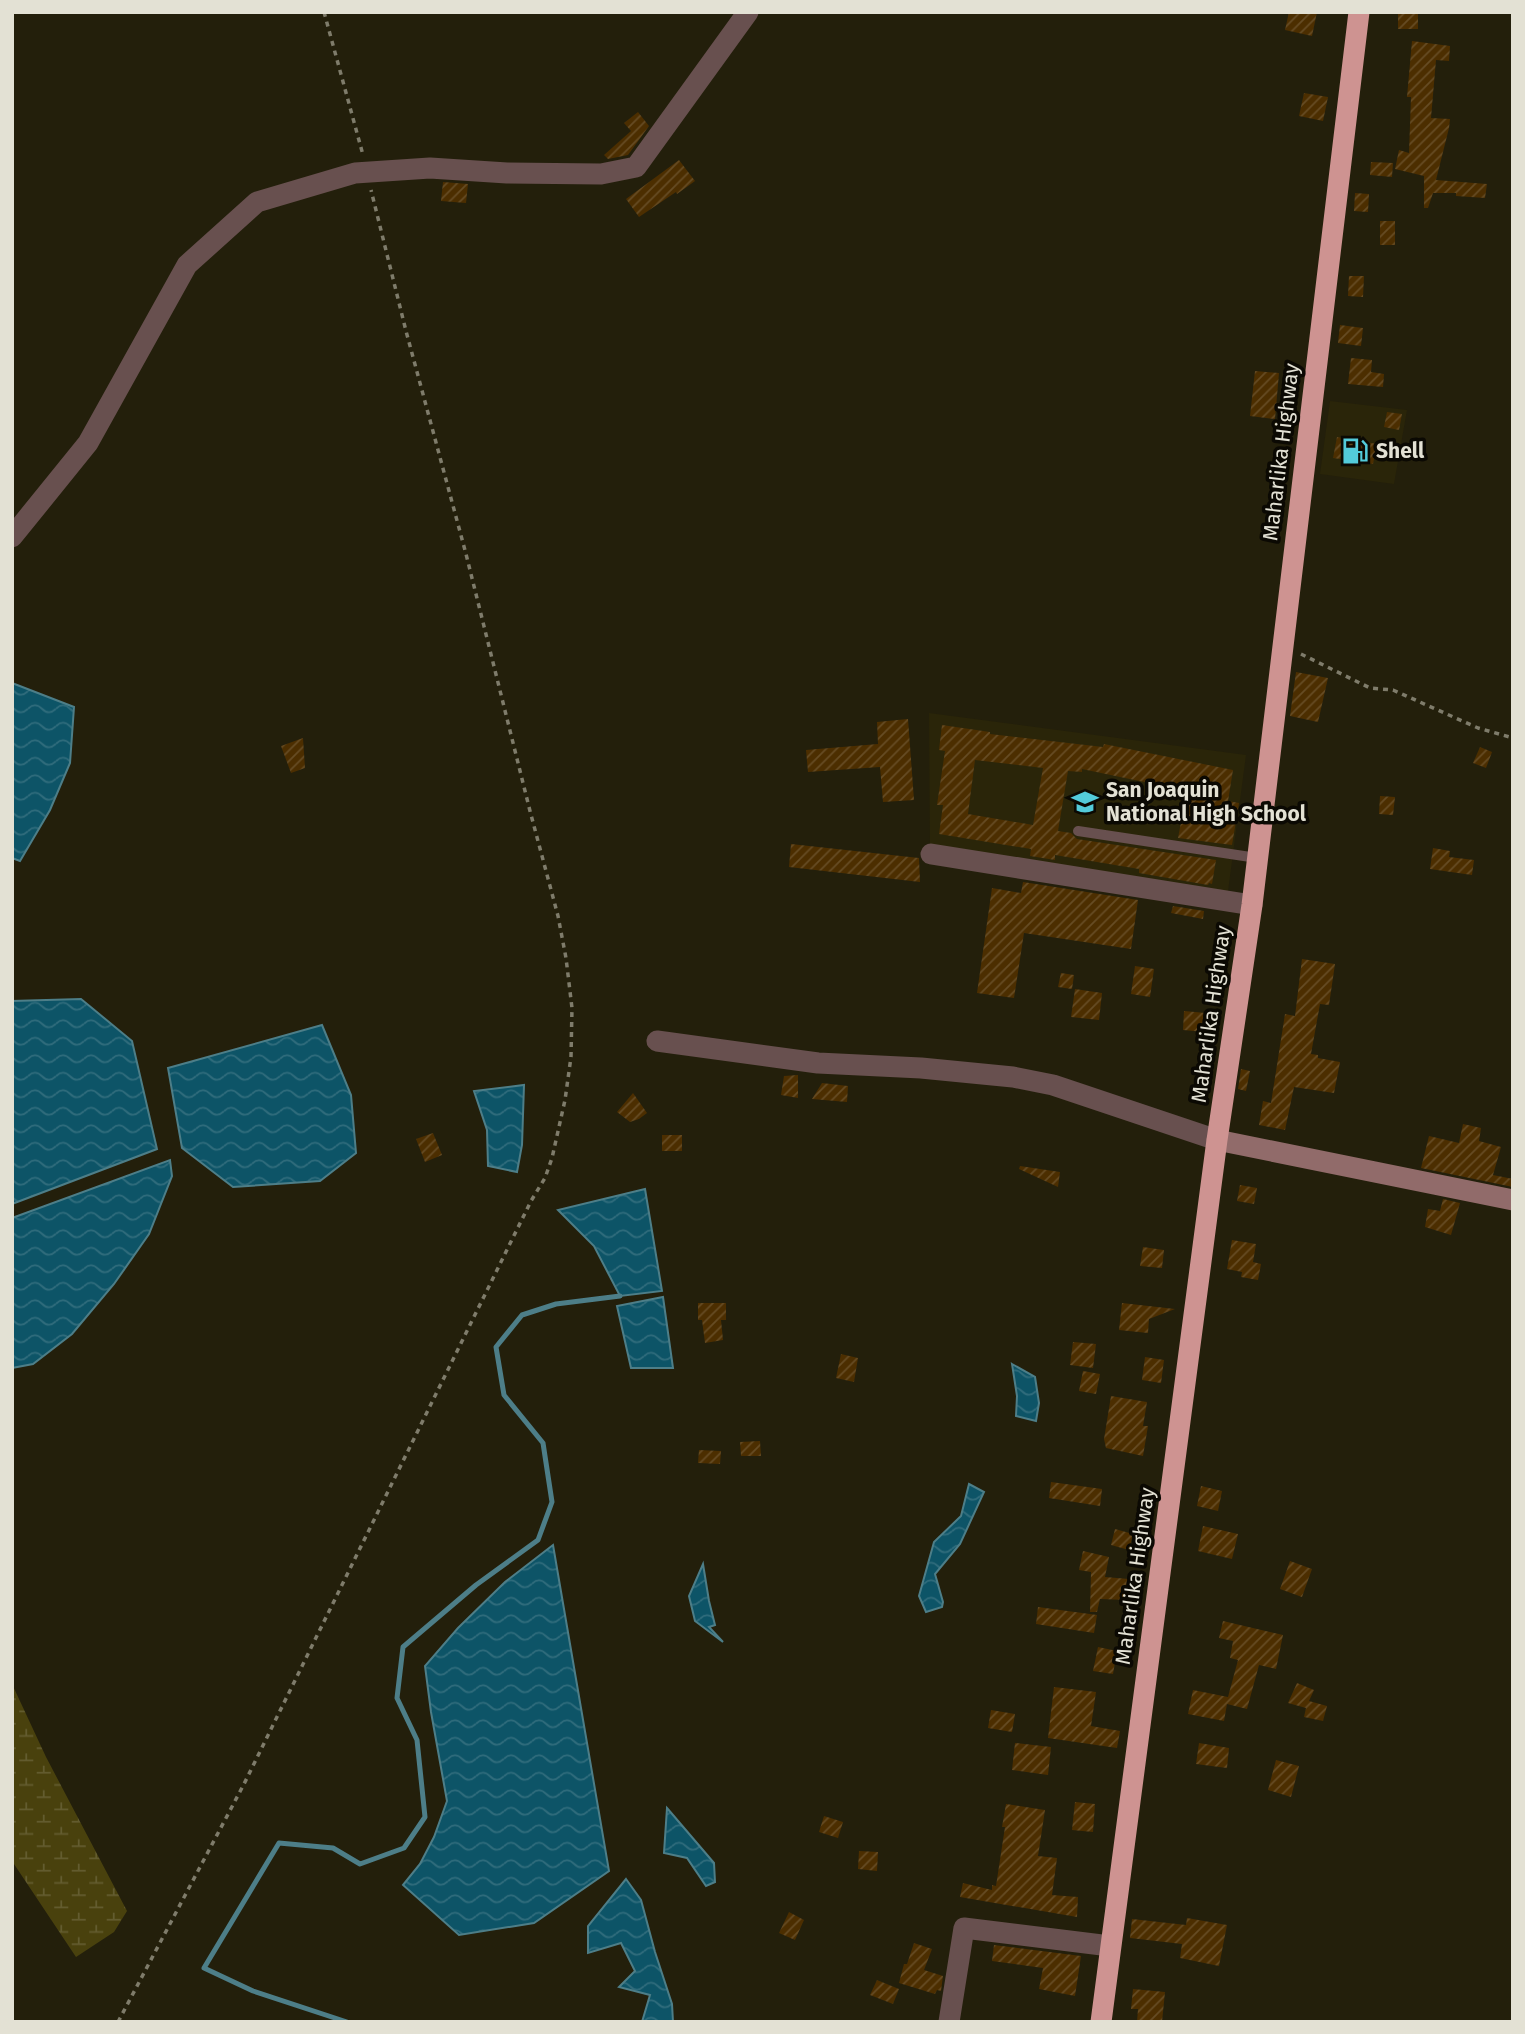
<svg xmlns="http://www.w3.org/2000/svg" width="1525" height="2034" viewBox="0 0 1525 2034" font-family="'Fira Sans',sans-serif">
	<defs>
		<pattern id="wetland-marsh" width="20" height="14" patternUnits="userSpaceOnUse" patternTransform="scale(1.75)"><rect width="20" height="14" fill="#49410d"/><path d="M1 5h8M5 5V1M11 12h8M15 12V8" fill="none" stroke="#635c2f"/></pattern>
		<pattern id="water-waves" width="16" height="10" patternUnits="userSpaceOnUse" patternTransform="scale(1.75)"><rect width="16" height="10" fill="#0d5467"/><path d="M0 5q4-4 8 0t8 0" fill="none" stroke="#306c7c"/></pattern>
		<pattern id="building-hatch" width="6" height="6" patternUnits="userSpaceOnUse" patternTransform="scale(1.75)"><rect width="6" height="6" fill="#4c2e00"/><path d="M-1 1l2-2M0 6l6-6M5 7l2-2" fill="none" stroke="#664c24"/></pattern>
	</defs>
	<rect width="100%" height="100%" fill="#231f0b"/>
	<!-- built -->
	<path fill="#2a2509" d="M 1330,401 L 1407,410 L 1394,484 L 1320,474 Z
		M 929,713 L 1246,755 L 1227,899 L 930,850 Z"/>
	<!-- wetland -->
	<path fill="url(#wetland-marsh)" d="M 12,1684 L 46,1757 L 127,1911 L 114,1932 L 76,1957 L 12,1861 Z"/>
	<!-- water -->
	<path fill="url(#water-waves)" stroke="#4d7e88" stroke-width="2" d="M 12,683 L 74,707 L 70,763 L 50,810 L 20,861 L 12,858 Z
		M 81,999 L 132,1041 L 157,1149 L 12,1204 L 12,1001 Z
		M 322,1025 L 351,1095 L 356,1153 L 320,1181 L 233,1187 L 182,1148 L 168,1068 Z
		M 524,1085 L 522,1145 L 517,1172 L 488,1166 L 487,1130 L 474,1091 Z
		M 170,1160 L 172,1176 L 149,1234 L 114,1284 L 72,1334 L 33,1364 L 12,1368 L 12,1218 Z
		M 645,1189 L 662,1291 L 620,1296 L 594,1246 L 558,1210 Z
		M 663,1297 L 673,1368 L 631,1368 L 617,1306 Z
		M 1012,1364 L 1035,1377 L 1039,1403 L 1036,1421 L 1016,1416 L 1017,1396 Z
		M 969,1484 L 984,1492 L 960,1544 L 935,1574 L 943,1602 L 942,1607 L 926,1612 L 919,1596 L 934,1542 L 961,1516 Z
		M 553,1545 L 609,1871 L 534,1923 L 459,1935 L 403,1885 L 420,1864 L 434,1837 L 447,1801 L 431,1712 L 425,1666 L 458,1628 L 505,1582 Z
		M 703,1564 L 709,1601 L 715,1625 L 709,1627 L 723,1642 L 695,1621 L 689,1596 Z
		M 667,1808 L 714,1863 L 715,1882 L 706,1886 L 687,1858 L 664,1853 Z
		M 626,1879 L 641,1900 L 655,1952 L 672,2004 L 673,2022 L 642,2022 L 650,1995 L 619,1987 L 635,1971 L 621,1943 L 588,1953 L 588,1926 Z"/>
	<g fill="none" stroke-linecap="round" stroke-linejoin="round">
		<!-- stream -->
		<path stroke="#4d7e88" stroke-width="5" d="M 347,2022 L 253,1991 L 204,1968 L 279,1843 L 333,1848 L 360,1864 L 404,1848 L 425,1817 L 417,1740 L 397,1698 L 403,1647 L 476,1585 L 538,1540 L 552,1502 L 543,1443 L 504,1395 L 496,1347 L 522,1315 L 556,1304 L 620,1296"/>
	</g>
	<!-- building -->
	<path fill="url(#building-hatch)" fill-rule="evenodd" d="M 1289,12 L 1317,12 L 1312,36 L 1285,30 Z
		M 1398,12 L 1418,12 L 1418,29 L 1398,29 Z
		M 1412,41 L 1450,46 L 1449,61 L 1436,60 L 1431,118 L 1450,119 L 1449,128 L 1436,180 L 1487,184 L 1485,198 L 1456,196 L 1456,193 L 1433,193 L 1428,208 L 1424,208 L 1424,176 L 1395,169 L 1399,150 L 1409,153 L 1411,97 L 1407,97 Z
		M 1304,93 L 1328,97 L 1323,121 L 1299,116 Z
		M 638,112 L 649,126 L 628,155 L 608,159 L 604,155 L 631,131 L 624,123 Z
		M 679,160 L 695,181 L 677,194 L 676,192 L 639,217 L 626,199 Z
		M 1371,162 L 1393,163 L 1392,177 L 1370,175 Z
		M 443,182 L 468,184 L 466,203 L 441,201 Z
		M 1355,193 L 1369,194 L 1368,212 L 1354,211 Z
		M 1380,221 L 1395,221 L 1395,245 L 1380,245 Z
		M 1349,276 L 1364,276 L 1363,297 L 1348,296 Z
		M 1340,325 L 1363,328 L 1361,346 L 1338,343 Z
		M 1351,358 L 1372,360 L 1371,372 L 1384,374 L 1383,387 L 1348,384 Z
		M 1255,371 L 1279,373 L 1275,419 L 1250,416 Z
		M 1387,412 L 1402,414 L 1399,430 L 1384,427 Z
		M 1337,437 L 1377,444 L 1373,464 L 1333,458 Z
		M 1296,672 L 1328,678 L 1318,722 L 1290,716 Z
		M 908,719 L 914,800 L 883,802 L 880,767 L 808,772 L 806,750 L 878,744 L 877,722 Z
		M 942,725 L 990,732 L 990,734 L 1103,747 L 1104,744 L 1233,770 L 1228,801 L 1239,803 L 1232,845 L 1178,838 L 1187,791 L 1082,769 L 1082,772 L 1068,771 L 1058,831 L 1071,833 L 1077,839 L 1216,860 L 1212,884 L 1209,883 L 1208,885 L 1139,873 L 1139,869 L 1055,855 L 1055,860 L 1030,856 L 1031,849 L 939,834 L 943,805 L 937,805 L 945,751 L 939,750 ZM 975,760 L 1043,768 L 1033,825 L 968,814 Z
		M 303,738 L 305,768 L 291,773 L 281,746 Z
		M 1480,747 L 1492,752 L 1486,768 L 1473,763 Z
		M 1380,796 L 1395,797 L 1393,815 L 1379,814 Z
		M 791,844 L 919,858 L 920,882 L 789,867 Z
		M 1433,848 L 1450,851 L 1449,857 L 1474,860 L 1472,875 L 1430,869 Z
		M 1023,882 L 1138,900 L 1131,949 L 1024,933 L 1014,998 L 977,993 L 992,888 L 1021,893 Z
		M 1173,906 L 1204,911 L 1203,919 L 1171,913 Z
		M 1302,959 L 1335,964 L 1329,1005 L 1320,1004 L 1311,1054 L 1318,1055 L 1318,1058 L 1340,1062 L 1334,1093 L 1294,1087 L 1285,1130 L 1259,1125 L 1263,1101 L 1271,1103 L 1285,1014 L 1295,1016 Z
		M 1135,966 L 1154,969 L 1150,997 L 1131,994 Z
		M 1061,973 L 1074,975 L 1072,989 L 1058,987 Z
		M 1075,989 L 1102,993 L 1099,1020 L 1071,1017 Z
		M 1184,1011 L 1206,1013 L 1205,1032 L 1183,1030 Z
		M 1241,1069 L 1250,1071 L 1246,1091 L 1238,1089 Z
		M 798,1075 L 798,1098 L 781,1095 L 784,1076 Z
		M 822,1083 L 848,1086 L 847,1102 L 812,1099 Z
		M 633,1093 L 647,1113 L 639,1119 L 630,1122 L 617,1112 Z
		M 1463,1124 L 1481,1128 L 1479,1141 L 1501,1147 L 1493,1175 L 1513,1179 L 1513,1187 L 1421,1168 L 1429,1136 L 1459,1143 Z
		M 433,1133 L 442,1155 L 425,1162 L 416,1139 Z
		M 662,1135 L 682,1135 L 682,1151 L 662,1151 Z
		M 1020,1166 L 1060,1172 L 1058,1187 L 1019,1169 Z
		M 1240,1185 L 1257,1188 L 1254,1204 L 1237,1201 Z
		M 1443,1199 L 1460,1203 L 1451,1235 L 1425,1227 L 1428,1209 L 1440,1211 Z
		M 1232,1240 L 1256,1244 L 1253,1262 L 1261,1264 L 1258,1280 L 1241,1277 L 1242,1272 L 1227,1269 Z
		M 1143,1247 L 1164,1250 L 1162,1268 L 1140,1266 Z
		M 698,1303 L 726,1303 L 726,1320 L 721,1320 L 723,1340 L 705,1343 L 702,1320 L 698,1320 Z
		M 1122,1303 L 1175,1309 L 1149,1319 L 1148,1333 L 1119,1330 Z
		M 1073,1342 L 1096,1344 L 1093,1368 L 1070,1365 Z
		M 841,1354 L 858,1358 L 854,1382 L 836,1378 Z
		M 1145,1357 L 1164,1360 L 1161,1383 L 1142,1380 Z
		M 1083,1371 L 1100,1374 L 1096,1394 L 1079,1391 Z
		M 1111,1396 L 1147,1402 L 1143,1426 L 1148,1426 L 1143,1456 L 1106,1448 L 1104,1439 Z
		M 760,1441 L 761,1456 L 741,1456 L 740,1442 Z
		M 699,1450 L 721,1451 L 720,1464 L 698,1463 Z
		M 1051,1482 L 1102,1489 L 1100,1506 L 1049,1498 Z
		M 1201,1486 L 1222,1491 L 1218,1511 L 1197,1506 Z
		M 1203,1526 L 1238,1534 L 1232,1559 L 1198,1551 Z
		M 1115,1529 L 1133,1534 L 1129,1550 L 1111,1545 Z
		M 1083,1551 L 1109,1557 L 1105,1577 L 1129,1579 L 1126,1600 L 1100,1599 L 1097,1612 L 1090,1612 L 1091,1572 L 1079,1570 Z
		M 1290,1561 L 1312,1569 L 1302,1597 L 1280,1589 Z
		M 1038,1607 L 1097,1615 L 1094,1633 L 1036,1624 Z
		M 1223,1621 L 1283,1635 L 1276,1669 L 1259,1665 L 1247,1709 L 1227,1704 L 1224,1721 L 1188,1714 L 1193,1690 L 1228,1697 L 1238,1660 L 1230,1658 L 1233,1641 L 1219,1638 Z
		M 1098,1647 L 1117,1651 L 1113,1674 L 1093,1671 Z
		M 1297,1683 L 1314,1690 L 1309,1701 L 1327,1706 L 1323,1721 L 1304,1717 L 1306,1708 L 1288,1703 Z
		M 1054,1687 L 1096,1692 L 1091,1726 L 1120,1731 L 1117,1748 L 1048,1738 Z
		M 991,1710 L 1015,1714 L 1012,1732 L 988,1728 Z
		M 1015,1743 L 1051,1747 L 1048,1775 L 1012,1770 Z
		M 1199,1743 L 1229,1748 L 1227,1768 L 1196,1764 Z
		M 1276,1760 L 1299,1766 L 1291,1797 L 1268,1790 Z
		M 1075,1802 L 1095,1804 L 1093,1832 L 1072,1830 Z
		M 1006,1804 L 1045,1810 L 1038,1856 L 1057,1858 L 1052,1895 L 1078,1897 L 1077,1917 L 960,1897 L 963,1883 L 992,1890 L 992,1885 L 996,1886 L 1005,1827 L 1002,1827 Z
		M 824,1816 L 843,1822 L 838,1838 L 819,1832 Z
		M 859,1851 L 878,1852 L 877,1871 L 858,1869 Z
		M 789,1912 L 804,1920 L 795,1940 L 779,1933 Z
		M 1187,1918 L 1227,1925 L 1219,1966 L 1180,1958 L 1182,1944 L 1130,1938 L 1132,1919 L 1186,1925 Z
		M 914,1943 L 932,1949 L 924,1970 L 943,1976 L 941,1991 L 937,1990 L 935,1994 L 899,1983 L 904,1964 L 907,1964 Z
		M 994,1945 L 1081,1956 L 1075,1996 L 1039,1989 L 1043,1968 L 992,1961 Z
		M 877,1980 L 899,1989 L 893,2004 L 870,1995 Z
		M 1133,1989 L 1165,1992 L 1162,2022 L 1137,2022 L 1138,2009 L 1131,2009 Z"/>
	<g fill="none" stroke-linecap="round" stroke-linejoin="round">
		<!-- path -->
		<path stroke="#7f7c6b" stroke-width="3.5" stroke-dasharray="5 5" stroke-linecap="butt" d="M 324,12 L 363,155
			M 1301,654 L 1370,688 L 1393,690 L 1478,728 L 1513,738
			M 118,2022 L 244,1784 L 531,1201 L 545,1178 L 552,1158 L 565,1100 L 571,1057 L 572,1008 L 566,958 L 558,916 L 530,811 L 466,554 L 406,331 L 371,190"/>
		<!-- lane -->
		<path stroke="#68504f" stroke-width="10" d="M 1078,831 L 1257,858"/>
		<!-- street -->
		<path stroke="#68504f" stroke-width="21" d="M 12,537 L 88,443 L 187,265 L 257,202 L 355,173 L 430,168 L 507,173 L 601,174 L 636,167 L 748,12
			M 931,854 L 1252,905
			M 657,1041 L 818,1063 L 921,1068 L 1013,1077 L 1053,1085 L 1217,1140
			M 949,2022 L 964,1928 L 1110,1946"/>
		<!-- secondary -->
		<path stroke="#916b6a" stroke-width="21" d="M 1217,1140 L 1513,1200"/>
		<!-- highway -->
		<path stroke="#ce9391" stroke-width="21" d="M 1101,2022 L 1217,1140 L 1252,905 L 1359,12"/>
	</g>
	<!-- icons -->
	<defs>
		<g id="fuel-bare" transform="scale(2.1)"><path d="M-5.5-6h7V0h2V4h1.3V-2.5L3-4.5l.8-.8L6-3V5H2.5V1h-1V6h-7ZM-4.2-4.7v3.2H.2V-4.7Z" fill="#53cbda" stroke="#0b0903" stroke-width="2.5" paint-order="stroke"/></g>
		<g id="school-bare" transform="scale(2.1)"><path d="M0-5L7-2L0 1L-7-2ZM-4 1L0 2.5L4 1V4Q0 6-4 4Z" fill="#53cbda" stroke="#0b0903" stroke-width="2.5" paint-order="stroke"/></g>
	</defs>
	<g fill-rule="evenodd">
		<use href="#fuel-bare" x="1355" y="451"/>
		<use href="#school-bare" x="1085" y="802"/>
	</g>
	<g text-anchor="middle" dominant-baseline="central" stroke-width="7" stroke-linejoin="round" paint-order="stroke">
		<!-- poi labels -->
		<g font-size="21" font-weight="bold" fill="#e3e1d4" stroke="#0b0903" text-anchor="start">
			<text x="1376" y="451">Shell</text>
			<text x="1106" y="790">San Joaquin<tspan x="1106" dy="24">National High School</tspan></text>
		</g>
		<!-- street labels -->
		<g font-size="21" fill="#e3e1d4" stroke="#0b0903">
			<text transform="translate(1281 452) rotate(-83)">Maharlika Highway</text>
			<text transform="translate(1211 1014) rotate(-82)">Maharlika Highway</text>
			<text transform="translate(1135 1576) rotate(-82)">Maharlika Highway</text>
		</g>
	</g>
	<!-- border -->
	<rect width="1525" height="2034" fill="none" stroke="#e3e1d4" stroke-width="28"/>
</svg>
